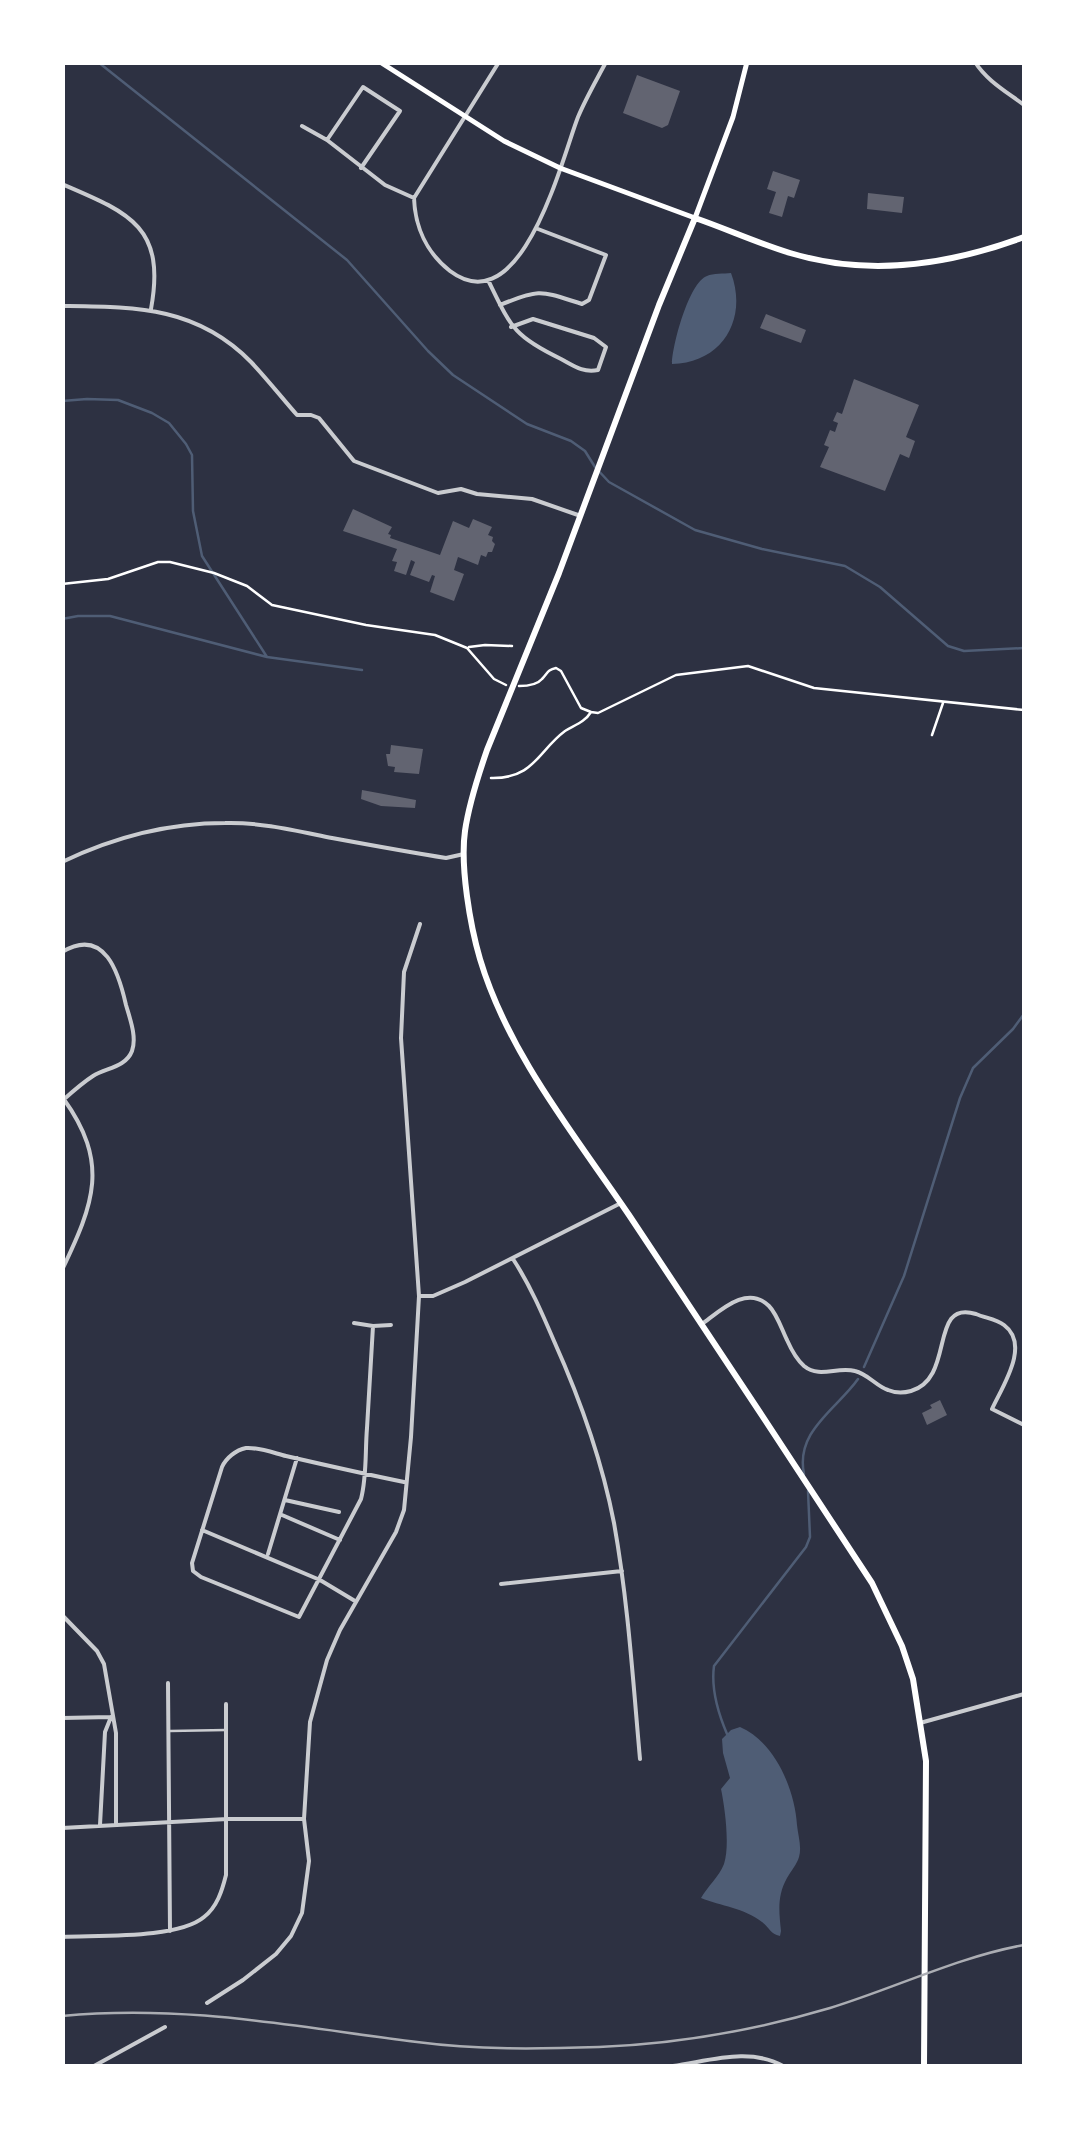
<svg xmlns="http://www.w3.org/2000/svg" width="1087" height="2129" viewBox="0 0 1087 2129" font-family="Merriweather,serif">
	<rect width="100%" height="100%" fill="#2d3142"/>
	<!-- water -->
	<path fill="#4f5d75" d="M 731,273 C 748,318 723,363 672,364 C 672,346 689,282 707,276 C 713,273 724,274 731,273 Z
		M 740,1727 C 775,1742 795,1790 797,1825 C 798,1835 802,1847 799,1857 C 797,1864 791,1871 787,1878 C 777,1896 779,1911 781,1931 L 780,1936 C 770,1934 770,1928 762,1922 C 744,1908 721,1906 701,1898 C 707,1887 719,1877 724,1864 C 730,1846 725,1808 721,1789 L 730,1778 L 723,1753 L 722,1739 L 731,1730 Z"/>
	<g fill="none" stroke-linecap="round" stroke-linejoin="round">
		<!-- stream -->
		<path stroke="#4f5d75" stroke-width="2.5" d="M 98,62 L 347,260 L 428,351 L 453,375 L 527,424 L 571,441 L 585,451 L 595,467 L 609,482 L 695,530 L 762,549 L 845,566 L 880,587 L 948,646 L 964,651 L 1024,648
			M 62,401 L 87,399 L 118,400 L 152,413 L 169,423 L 186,444 L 192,455 L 193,511 L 202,556 L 267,657
			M 62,619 L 78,616 L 110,616 L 267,657 L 362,670
			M 864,1367 L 904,1276 L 960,1098 L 973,1068 L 1013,1029 L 1024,1014
			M 804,1474 C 795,1431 837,1409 858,1379
			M 727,1734 C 718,1713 711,1688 714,1666 L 806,1547 L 810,1537 L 808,1491"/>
	</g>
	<!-- building -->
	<path fill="#626471" d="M 637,75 L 680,91 L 668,125 L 662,128 L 623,113 Z
		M 773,171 L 800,180 L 794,198 L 788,196 L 782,217 L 769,213 L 776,192 L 767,189 Z
		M 868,193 L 904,197 L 902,213 L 867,209 Z
		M 766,314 L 806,330 L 801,343 L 760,328 Z
		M 854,379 L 919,405 L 906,437 L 915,441 L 909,458 L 900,454 L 885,491 L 820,467 L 829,447 L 824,445 L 830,430 L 835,432 L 838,423 L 833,421 L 837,412 L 842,414 Z
		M 353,509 L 392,527 L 388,534 L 391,535 L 390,538 L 440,555 L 453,521 L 469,528 L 473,519 L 492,527 L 488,535 L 493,537 L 492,541 L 495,544 L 492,552 L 488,552 L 486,557 L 481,555 L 478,565 L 458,557 L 454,570 L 464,574 L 454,601 L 430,592 L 435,576 L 432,575 L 429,582 L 410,575 L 415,562 L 411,560 L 406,575 L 394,571 L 397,562 L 392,561 L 397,549 L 343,531 Z
		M 391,745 L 423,749 L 419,774 L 394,772 L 395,767 L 388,766 L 386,754 L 390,754 Z
		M 362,790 L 416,800 L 415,808 L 381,806 L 361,799 Z
		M 940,1400 L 947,1415 L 927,1425 L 922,1413 L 932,1408 L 930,1405 Z"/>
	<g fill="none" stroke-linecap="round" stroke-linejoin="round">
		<!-- path -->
		<path stroke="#fff" stroke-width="2.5" d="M 62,584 L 108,579 L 158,562 L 170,562 L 214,573 L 247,586 L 272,605 L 366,625 L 435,635 L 467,648 L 494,679 L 506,685
			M 469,647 L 485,645 L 512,646
			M 519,686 C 526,686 537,685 542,679 C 548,673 547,670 556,668 L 561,671 L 581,708 L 591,712
			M 932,735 L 943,703
			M 491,778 C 534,779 538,751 565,731 C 575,725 585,722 591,712 L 598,713 L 676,675 L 748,666 L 814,688 L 1024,710"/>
		<!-- service -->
		<path stroke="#caccd0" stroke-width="2.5" d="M 170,1731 L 226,1730"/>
		<!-- minor -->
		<path stroke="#caccd0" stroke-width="4" d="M 499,62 L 414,198 C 415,227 427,253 450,271 C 522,325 562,158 578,117 C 586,98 596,81 606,62
			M 975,62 C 987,81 1007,92 1024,105
			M 302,126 L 327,140 L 385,185 L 414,198
			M 327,140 L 363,87 L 400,111 L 361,168
			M 62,184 C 130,213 166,227 151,309
			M 488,280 C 511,327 513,336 561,359 C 574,366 583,373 598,370 L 606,347 L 594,338 L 533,319 L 511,327
			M 500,305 C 541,288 541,291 582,304 L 589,300 L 606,255 L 538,229
			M 62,306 C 135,307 196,306 251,362 C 267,379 282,398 297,415 L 311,415 L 319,418 L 354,461 L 438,493 L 461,489 L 477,494 L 532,499 L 578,515
			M 62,862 C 114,837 167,823 225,823 C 261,822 297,831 332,838 C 370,845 408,852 446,858 L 464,854
			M 62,952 C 105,926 119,974 126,1005 C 130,1019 137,1037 132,1051 C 126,1067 106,1068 93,1076 C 82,1083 72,1092 62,1101
			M 513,1259 C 530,1285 542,1313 554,1341 C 580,1399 602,1461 614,1523 C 628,1601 633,1681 640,1759
			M 62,1270 C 94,1203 110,1163 63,1098
			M 419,1296 L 433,1296 L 465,1282 L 621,1203
			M 354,1323 L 373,1326 C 371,1360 369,1394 367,1428 C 365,1452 367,1476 361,1499 L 299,1617 L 201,1577 L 193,1571 L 192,1563 L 222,1467 C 226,1458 236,1450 246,1448 C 258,1447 274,1453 286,1456 C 325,1465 365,1474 404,1482
			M 702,1324 C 720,1311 747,1284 769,1306 C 777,1314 782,1330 787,1340 C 791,1349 796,1359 804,1366 C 820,1379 837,1366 855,1371 C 868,1374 876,1386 888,1390 C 895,1393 904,1393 911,1391 C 956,1378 928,1299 976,1314 C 985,1318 996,1319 1004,1325 C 1031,1345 1002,1387 992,1409 L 1024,1425
			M 373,1326 L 391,1325
			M 285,1500 L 339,1512
			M 282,1515 L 340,1540
			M 202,1530 L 320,1580 L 355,1601
			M 268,1554 L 297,1458
			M 501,1584 L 622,1571
			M 62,1615 L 97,1651 L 104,1664 L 116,1733 L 116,1823
			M 168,1683 L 170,1931
			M 62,1718 L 111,1717
			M 920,1723 L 1024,1694
			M 100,1825 L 105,1732 L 111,1717
			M 62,1828 L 227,1819 L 303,1819
			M 62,1937 C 98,1935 178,1939 204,1917 C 217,1907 222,1891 226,1875 L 226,1704
			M 207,2003 L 243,1980 L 276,1954 L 291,1936 L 302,1913 L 309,1861 L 304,1819 L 310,1722 L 327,1660 L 340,1630 L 396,1532 L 404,1510 L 411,1437 L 419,1296 L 401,1038 L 404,972 L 420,924
			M 94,2066 L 165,2027
			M 673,2066 C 709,2061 750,2047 783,2066"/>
		<!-- secondary -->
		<path stroke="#fff" stroke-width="5" d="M 380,62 L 504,141 L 560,168 L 695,218 L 733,117 L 747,62"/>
		<!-- primary -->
		<path stroke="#fff" stroke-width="6" d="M 924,2066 L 926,1761 L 913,1679 L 902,1646 L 872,1583 C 792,1460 710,1337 629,1215 C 574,1134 508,1053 480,959 C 470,925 460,866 465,831 C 469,803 478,776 487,750 L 559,573 L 659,305 L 695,218 C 727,229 757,243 790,253 C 868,277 949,265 1024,237"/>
		<!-- rail -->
		<path stroke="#abadb3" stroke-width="2.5" d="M 62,2016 C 185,2004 296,2027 417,2042 C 477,2050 538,2049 599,2047 C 675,2044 756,2030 830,2008 C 895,1988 958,1957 1024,1945"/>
	</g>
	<!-- border -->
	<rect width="1087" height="2129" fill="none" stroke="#ffffff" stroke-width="130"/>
</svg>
